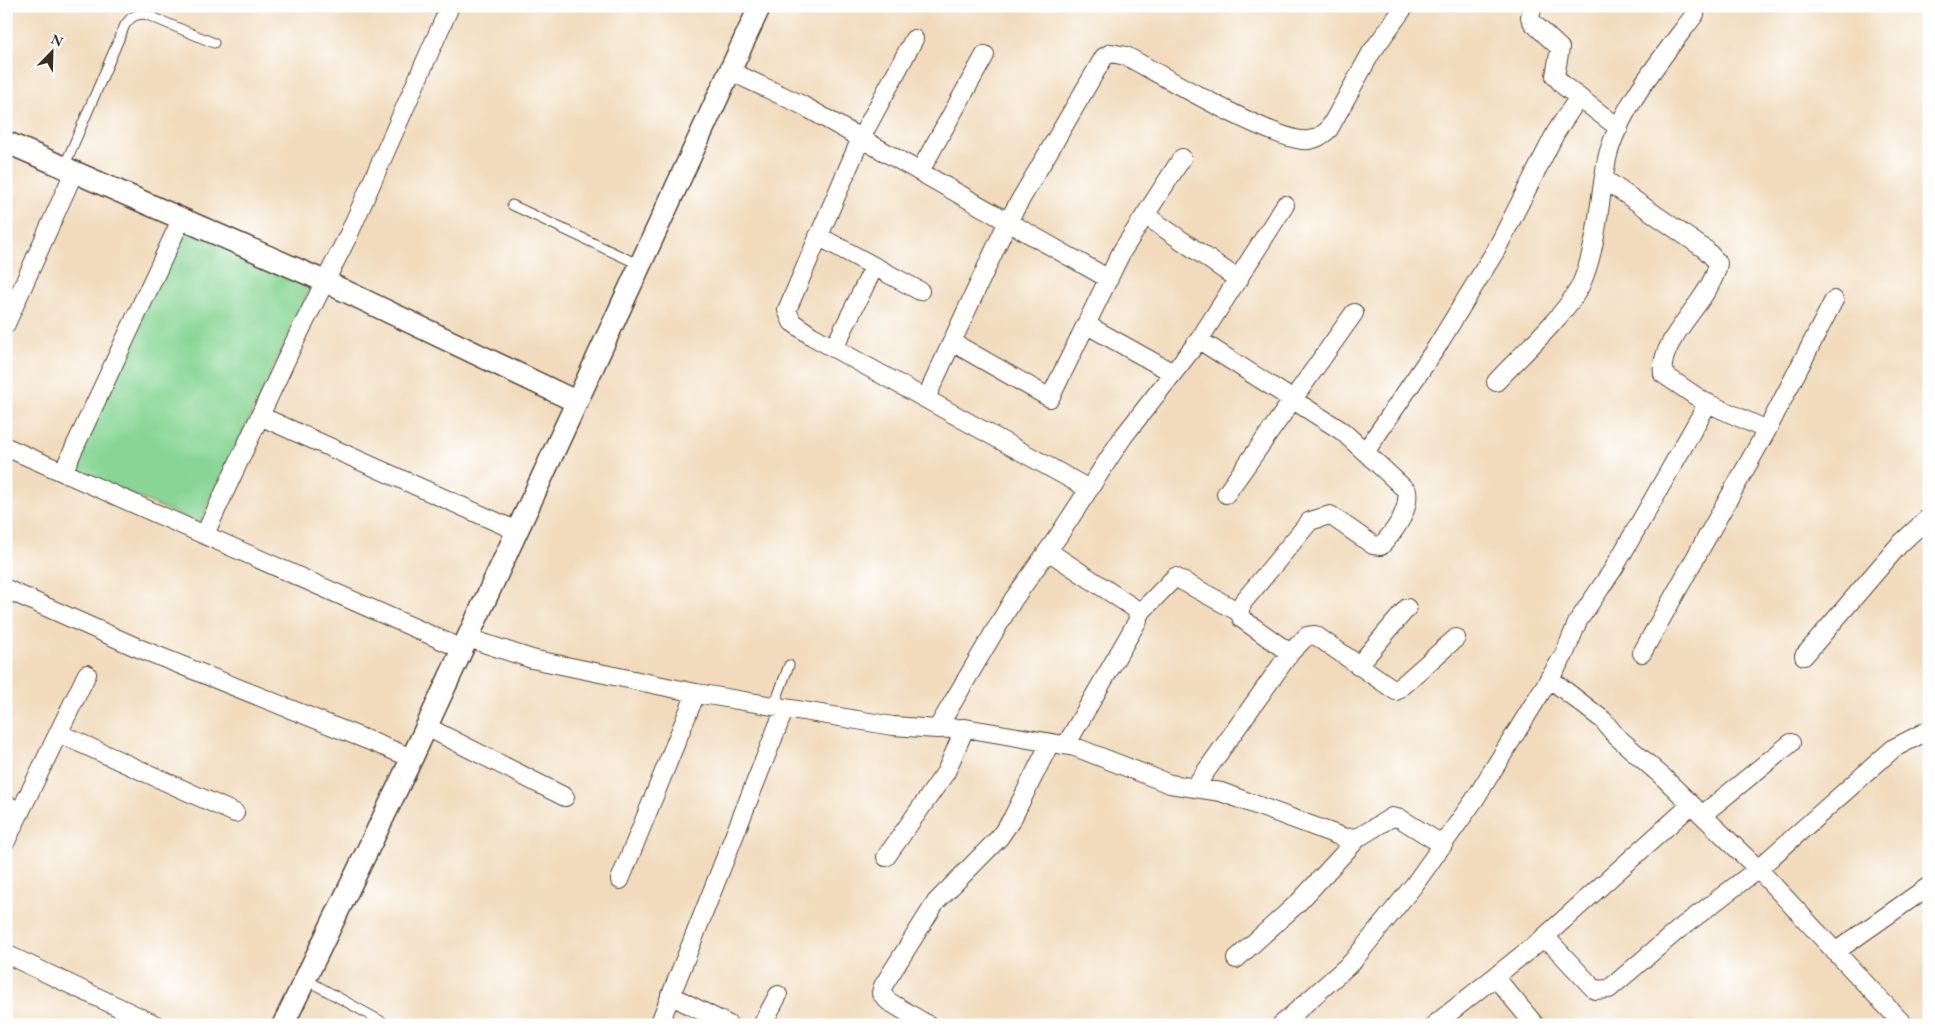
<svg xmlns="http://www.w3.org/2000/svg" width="1935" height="1031" viewBox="0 0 1935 1031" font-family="'EB Garamond',serif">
	<rect width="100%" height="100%" fill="#fff"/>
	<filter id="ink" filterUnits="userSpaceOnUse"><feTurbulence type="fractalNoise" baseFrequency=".02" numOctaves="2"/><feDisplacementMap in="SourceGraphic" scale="10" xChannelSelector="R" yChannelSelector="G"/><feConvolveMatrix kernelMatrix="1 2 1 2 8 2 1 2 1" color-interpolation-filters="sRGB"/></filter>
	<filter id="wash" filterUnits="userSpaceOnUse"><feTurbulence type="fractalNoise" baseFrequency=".0096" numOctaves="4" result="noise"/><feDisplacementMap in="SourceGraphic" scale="20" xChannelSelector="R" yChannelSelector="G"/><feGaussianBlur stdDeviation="1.12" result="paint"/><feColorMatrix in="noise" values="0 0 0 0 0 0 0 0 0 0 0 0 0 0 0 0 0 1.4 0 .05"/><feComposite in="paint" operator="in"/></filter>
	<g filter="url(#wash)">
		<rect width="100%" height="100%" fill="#f1dbbc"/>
		<!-- green -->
		<path fill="#88d695" stroke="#62805a" d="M 188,231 L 309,282 L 309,290 L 200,524 L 72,468 L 180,232 Z"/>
	</g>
	<g filter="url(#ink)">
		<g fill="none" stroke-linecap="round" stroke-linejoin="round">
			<!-- service casing -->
			<g stroke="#564536" stroke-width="11">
				<path id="service" d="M 64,167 L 125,25 C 131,17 135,14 145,14 L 214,43
					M 512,205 L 640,265
					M 774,706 L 789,665
					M 305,979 L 388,1025"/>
			</g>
			<!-- minor casing -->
			<g stroke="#564536" stroke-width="20">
				<path id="minor" d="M 1533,6 L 1530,17 L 1533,23 L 1560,48 L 1555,76 L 1564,86 L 1619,128
					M 914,39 L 861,138 L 787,310 L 792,322 L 812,336 L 1089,489
					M 730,71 L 802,105 L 1109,279
					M 920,171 L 985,55
					M 1604,179 L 1706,250 L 1718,263 C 1713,299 1658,338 1663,374 L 1703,401 L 1767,430
					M 1145,215 L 1239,280
					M 818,236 L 920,291
					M 6,324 L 74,172
					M 1087,325 L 1173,373
					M 1199,340 L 1342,431 L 1365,452 L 1436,348 L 1496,250 L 1556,132 L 1579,97
					M 952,342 L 1050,398 L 1122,251 L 1182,158
					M 834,348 L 874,267
					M 1496,382 C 1519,357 1570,311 1582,282 C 1598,244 1599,199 1607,159 C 1618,110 1665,54 1695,14 L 1696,6
					M 926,398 L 1008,221 L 1104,57 L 1111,53 L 1126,56 C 1158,73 1280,145 1309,140 C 1317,139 1323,135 1329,129 L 1371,53 L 1405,6
					M 260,416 L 517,531
					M 6,447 L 462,649
					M 63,472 L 181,220
					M 1226,494 L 1354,313
					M 205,534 L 292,347 L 348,236 L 450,6
					M 1048,551 L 1137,610 L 1138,620 L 1066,745
					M 6,589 L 136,647 L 412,758
					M 1139,614 L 1175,577 L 1239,612
					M 468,638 L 532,659 L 696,693 L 893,726 L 937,729 L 965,728 L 1075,747 L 1170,784 L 1221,792 L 1345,838 L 1359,837 L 1392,817 L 1401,819 L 1443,845
					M 1290,653 L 1242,619 L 1239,612 L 1243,602 L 1310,521 L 1330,515 L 1373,545 L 1381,546 C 1394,532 1410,511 1407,491 L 1365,452
					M 1642,653 L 1767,430 L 1834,300
					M 1804,656 L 1899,545 L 1929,517
					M 1358,666 L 1407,608
					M 1549,678 L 1603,720 L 1616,736 L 1663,777 L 1758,869 L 1904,1025
					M 427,727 L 565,797
					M 937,729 L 1013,600 L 1059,535 L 1123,437 L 1199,340 L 1285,205
					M 58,733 L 235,813
					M 1194,788 L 1290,653 L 1307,636 L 1315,635 L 1396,691 L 1456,638
					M 6,804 L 20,813
					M 1702,815 L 1791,743
					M 6,841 L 87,674
					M 886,857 L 946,772 L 965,728
					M 620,880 L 696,693
					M 1540,941 L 1691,805
					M 1835,952 L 1929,886
					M 6,954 L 156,1025
					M 1236,959 L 1299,902 L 1359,837
					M 1495,977 L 1535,1025
					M 670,995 L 729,1025
					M 659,1025 L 785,708
					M 762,1025 L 778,995
					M 928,1025 L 888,1001 L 881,993 L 883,986 L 936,902 L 999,838 L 1012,819 L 1050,743
					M 1281,1025 L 1352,962 L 1414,885 L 1475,799 L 1564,655 L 1578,621 L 1614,568 L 1708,403
					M 1434,1025 L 1540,941 L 1552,944 L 1595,990 L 1609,989 L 1678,930 L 1758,869 L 1894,748 L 1929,730"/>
			</g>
			<!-- tertiary casing -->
			<g stroke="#564536" stroke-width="24">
				<path id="tertiary" d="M 6,142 L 324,281 L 577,402
					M 283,1025 L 412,758 L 760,6"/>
			</g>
			<!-- service -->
			<use href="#service" stroke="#fff" stroke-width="9"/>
			<!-- minor -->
			<use href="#minor" stroke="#fff" stroke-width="18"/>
			<!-- tertiary -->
			<use href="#tertiary" stroke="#fff" stroke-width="21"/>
		</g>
	</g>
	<!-- margin -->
	<rect width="1935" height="1031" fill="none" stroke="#fff" stroke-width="25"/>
	<!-- north arrow -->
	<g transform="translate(52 52) rotate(23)" stroke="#ffffff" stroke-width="4" paint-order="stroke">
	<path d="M0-4L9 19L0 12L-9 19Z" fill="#3b2a1e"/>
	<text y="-8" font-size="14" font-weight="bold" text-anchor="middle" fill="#3b2a1e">N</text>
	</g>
</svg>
